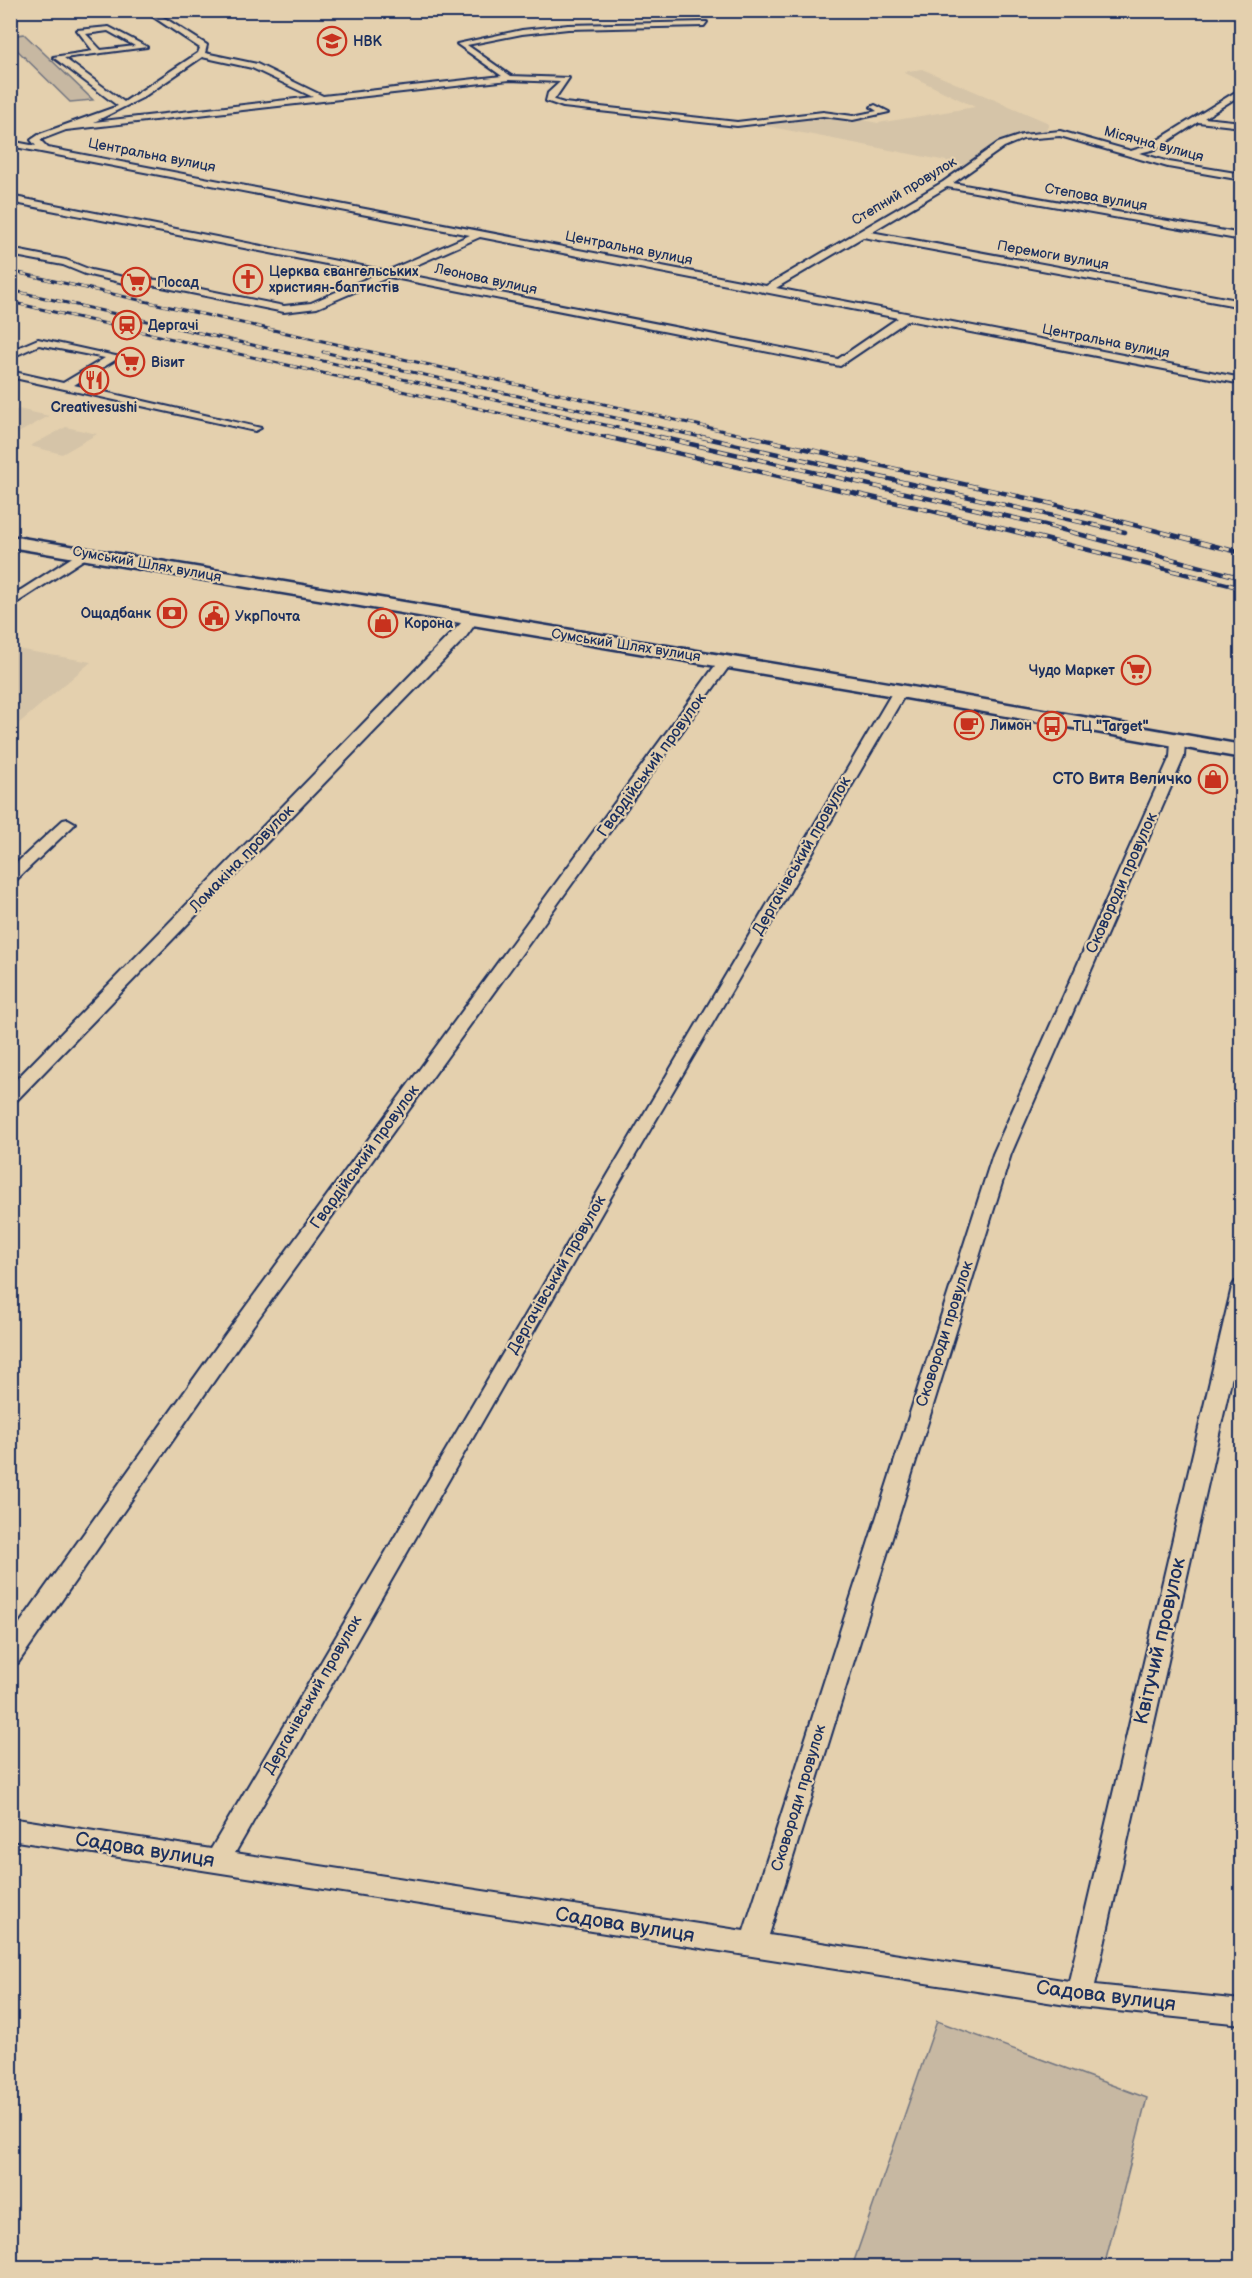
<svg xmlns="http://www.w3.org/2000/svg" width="1252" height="2278" viewBox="0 0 1252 2278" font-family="'Balsamiq Sans',sans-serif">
	<rect width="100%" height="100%" fill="#e4d0ae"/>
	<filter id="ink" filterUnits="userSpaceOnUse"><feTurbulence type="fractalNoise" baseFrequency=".0167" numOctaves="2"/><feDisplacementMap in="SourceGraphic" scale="12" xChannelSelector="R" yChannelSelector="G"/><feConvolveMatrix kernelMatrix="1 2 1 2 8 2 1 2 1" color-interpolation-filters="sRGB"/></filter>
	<g filter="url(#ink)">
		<!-- built -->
		<path fill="#d5c4a8" d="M 922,69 L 1049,123 L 1045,132 L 1021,136 L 999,144 L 967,165 L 761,125 L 824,112 L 878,123 L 975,107 L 903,72 Z
			M 18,409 L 49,416 L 11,437 L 11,413 Z
			M 66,427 L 97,434 L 62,454 L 30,446 Z
			M 11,648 L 91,662 L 11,730 L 10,648 Z"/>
		<!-- green -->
		<path fill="#c7b8a2" stroke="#717480" stroke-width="1.5" d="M 24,34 L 93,100 L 70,102 L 11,44 L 11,36 Z
			M 937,2021 L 1147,2098 L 1104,2267 L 852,2267 Z"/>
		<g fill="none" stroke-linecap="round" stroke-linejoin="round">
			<!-- minor casing -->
			<g stroke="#1b2f5e" stroke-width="4">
				<path id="minor" d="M 143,10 L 152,10 L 207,45 L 205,53 L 257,64 L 323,96 L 502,76 L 457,44 L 522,30 L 568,25 L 707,22 L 704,26 L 568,29 L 522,34 L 467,45 L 511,76 L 569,78 L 554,100 L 564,103 L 737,122 L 823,112 L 853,116 L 877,111 L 871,107 L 875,105 L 889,112 L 853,120 L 823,116 L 737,126 L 563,107 L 546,101 L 548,93 L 560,82 L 509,80 L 66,130 L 40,140 L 48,148 L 766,286 L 943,182 L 998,143 L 1022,135 L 1060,131 L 1131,151 L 1150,145 L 1242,88 L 1242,94 L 1204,118 L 1242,122 L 1242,127 L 1198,122 L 1156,149 L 1139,153 L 1169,162 L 1242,174 L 1242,180 L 1168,167 L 1060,136 L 1023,139 L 1004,147 L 953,183 L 1242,234 L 1242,240 L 947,187 L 871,232 L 1242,301 L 1242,307 L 863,237 L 776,288 L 1242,378 L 1242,384 L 908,320 L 840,366 L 389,277 L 317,308 L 284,312 L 157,286 L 124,283 L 85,274 L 63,265 L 10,255 L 10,249 L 66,260 L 91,270 L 124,277 L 157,280 L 284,306 L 311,303 L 377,274 L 10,202 L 10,196 L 387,271 L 470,235 L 10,146 L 10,141 L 36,146 L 31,140 L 40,134 L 118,106 L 53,57 L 93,51 L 77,30 L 109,27 L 147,47 L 64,58 L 124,102 L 198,53 L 200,48 ZM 108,31 L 135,46 L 101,50 L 86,34 ZM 202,57 L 252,68 L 313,97 L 94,122 L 142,98 ZM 480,237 L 898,318 L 838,359 L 398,273 Z
					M 38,339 L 120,357 L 74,385 L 261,428 L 255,431 L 10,377 L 10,371 L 63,383 L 105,358 L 39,345 L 10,358 L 10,351 Z
					M 85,549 L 91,553 L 89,556 L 10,607 L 10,597 Z
					M 472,616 L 478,620 L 465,638 L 16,1101 L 10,1102 L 10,1086 L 467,617 Z
					M 725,658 L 730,659 L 730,665 L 239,1345 L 18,1663 L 10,1665 L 10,1637 L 225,1335 L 720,659 Z
					M 900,687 L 907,691 L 612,1195 L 235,1853 L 744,1931 L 993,1154 L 1170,757 L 1171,741 L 1178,737 L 1185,741 L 1184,757 L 1011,1154 L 769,1935 L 1069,1981 L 1232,1287 L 1235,1282 L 1242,1281 L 1242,1332 L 1095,1985 L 1242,2000 L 1242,2024 L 1079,2007 L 10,1840 L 10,1818 L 211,1849 L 893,691 Z
					M 68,819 L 75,823 L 73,826 L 15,881 L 10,883 L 10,869 L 63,820 Z"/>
			</g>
			<!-- secondary casing -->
			<g stroke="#1b2f5e" stroke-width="5">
				<path id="secondary" d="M 10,536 L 900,685 L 1242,745 L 1242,758 L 900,697 L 10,547 Z"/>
			</g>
			<!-- minor -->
			<use href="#minor" fill="#e4d0ae" fill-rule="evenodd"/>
			<!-- secondary -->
			<use href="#secondary" fill="#e4d0ae" fill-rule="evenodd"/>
			<!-- rail-far1 casing -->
			<g stroke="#1b2f5e" stroke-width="3">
				<path id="rail-far1" d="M 10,271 L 760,439
					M 10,290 L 667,439
					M 10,302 L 613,439
					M 323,352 L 709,439"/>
			</g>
			<!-- rail casing -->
			<g stroke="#1b2f5e" stroke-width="4.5">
				<path id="rail" d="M 606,437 L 924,509 L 1242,588
					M 660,437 L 1045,525 L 1242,578
					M 702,437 L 1125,532
					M 753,437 L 1053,504 L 1242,553"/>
			</g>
			<!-- rail-far1 -->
			<use href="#rail-far1" stroke="#e4d0ae" stroke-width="2" stroke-dasharray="6" stroke-linecap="butt"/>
			<!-- rail -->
			<use href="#rail" stroke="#e4d0ae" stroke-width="3" stroke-dasharray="10" stroke-linecap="butt"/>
		</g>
	</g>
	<!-- icons -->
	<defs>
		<g id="school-ring" transform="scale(1.5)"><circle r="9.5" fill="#e4d0ae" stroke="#c8321e" stroke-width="1.5"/><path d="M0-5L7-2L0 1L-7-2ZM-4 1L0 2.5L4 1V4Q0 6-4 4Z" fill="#c8321e"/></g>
		<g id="church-ring" transform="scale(1.5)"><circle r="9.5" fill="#e4d0ae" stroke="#c8321e" stroke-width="1.5"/><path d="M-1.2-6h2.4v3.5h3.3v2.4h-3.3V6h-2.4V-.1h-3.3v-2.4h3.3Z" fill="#c8321e"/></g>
		<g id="supermarket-ring" transform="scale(1.5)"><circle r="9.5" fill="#e4d0ae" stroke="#c8321e" stroke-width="1.5"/><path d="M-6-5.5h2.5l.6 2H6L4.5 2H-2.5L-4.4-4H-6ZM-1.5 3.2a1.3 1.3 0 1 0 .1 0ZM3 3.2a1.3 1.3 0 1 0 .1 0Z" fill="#c8321e"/></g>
		<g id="station-ring" transform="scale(1.5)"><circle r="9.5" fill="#e4d0ae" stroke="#c8321e" stroke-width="1.5"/><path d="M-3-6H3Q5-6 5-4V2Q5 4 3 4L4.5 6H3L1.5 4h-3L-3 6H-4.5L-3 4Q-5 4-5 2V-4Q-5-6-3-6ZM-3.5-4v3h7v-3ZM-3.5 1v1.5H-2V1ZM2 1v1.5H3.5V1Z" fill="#c8321e"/></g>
		<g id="restaurant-ring" transform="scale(1.5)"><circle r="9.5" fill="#e4d0ae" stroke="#c8321e" stroke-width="1.5"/><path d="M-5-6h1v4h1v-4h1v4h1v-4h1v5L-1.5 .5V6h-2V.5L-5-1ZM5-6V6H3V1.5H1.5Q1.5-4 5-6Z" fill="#c8321e"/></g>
		<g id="bank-ring" transform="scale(1.5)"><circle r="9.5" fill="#e4d0ae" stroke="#c8321e" stroke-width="1.5"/><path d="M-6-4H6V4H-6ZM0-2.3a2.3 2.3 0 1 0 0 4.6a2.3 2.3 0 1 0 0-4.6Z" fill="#c8321e"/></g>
		<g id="civic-ring" transform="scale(1.5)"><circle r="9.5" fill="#e4d0ae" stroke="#c8321e" stroke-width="1.5"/><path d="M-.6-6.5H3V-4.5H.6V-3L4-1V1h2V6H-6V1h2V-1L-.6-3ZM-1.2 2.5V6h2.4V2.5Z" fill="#c8321e"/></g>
		<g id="shop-ring" transform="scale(1.5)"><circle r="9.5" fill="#e4d0ae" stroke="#c8321e" stroke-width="1.5"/><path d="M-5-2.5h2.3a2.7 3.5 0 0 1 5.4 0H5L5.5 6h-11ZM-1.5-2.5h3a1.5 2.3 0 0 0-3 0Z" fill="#c8321e"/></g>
		<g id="cafe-ring" transform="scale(1.5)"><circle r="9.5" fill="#e4d0ae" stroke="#c8321e" stroke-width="1.5"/><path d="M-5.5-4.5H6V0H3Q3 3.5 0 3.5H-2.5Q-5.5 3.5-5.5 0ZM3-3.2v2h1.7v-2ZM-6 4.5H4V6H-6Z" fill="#c8321e"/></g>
		<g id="bus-ring" transform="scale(1.5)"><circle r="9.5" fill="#e4d0ae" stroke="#c8321e" stroke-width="1.5"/><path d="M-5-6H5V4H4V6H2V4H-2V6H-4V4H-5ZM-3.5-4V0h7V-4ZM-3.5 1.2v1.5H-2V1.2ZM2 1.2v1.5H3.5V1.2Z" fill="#c8321e"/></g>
	</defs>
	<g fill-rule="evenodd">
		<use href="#school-ring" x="332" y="41"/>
		<use href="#church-ring" x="248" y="279"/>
		<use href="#supermarket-ring" x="136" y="282"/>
		<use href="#station-ring" x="127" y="325"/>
		<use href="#supermarket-ring" x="130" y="362"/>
		<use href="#restaurant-ring" x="94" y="380"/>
		<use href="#bank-ring" x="172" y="613"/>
		<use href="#civic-ring" x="214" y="616"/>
		<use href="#shop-ring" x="383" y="623"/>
		<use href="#supermarket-ring" x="1136" y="670"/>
		<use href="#cafe-ring" x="969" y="725"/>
		<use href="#bus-ring" x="1052" y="726"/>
		<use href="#shop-ring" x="1213" y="779"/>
	</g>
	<g text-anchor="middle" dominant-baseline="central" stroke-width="4.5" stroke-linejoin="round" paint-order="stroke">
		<!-- far-poi labels -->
		<g font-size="14" font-weight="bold" fill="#1b2f5e" stroke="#e4d0ae" text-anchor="start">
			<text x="353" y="41">НВК</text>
			<text x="269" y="271">Церква євангельських<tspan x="269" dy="16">християн-баптистів</tspan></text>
			<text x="157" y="282">Посад</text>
			<text x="148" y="325">Дергачі</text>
			<text x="151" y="362">Візит</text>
			<text x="94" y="407" text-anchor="middle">Creativesushi</text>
			<text x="151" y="613" text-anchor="end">Ощадбанк</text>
			<text x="235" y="616">УкрПочта</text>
			<text x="404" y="623">Корона</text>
			<text x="1115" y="670" text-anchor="end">Чудо Маркет</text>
			<text x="990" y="725">Лимон</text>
			<text x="1073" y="726">ТЦ "Target"</text>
		</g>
		<!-- far-street labels -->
		<g font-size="14" fill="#1b2f5e" stroke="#e4d0ae">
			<text transform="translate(1154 144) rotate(15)">Місячна вулиця</text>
			<text transform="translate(152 155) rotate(11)">Центральна вулиця</text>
			<text transform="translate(904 191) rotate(-31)">Степний провулок</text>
			<text transform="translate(1096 197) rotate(10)">Степова вулиця</text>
			<text transform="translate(629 248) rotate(11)">Центральна вулиця</text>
			<text transform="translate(1053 255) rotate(10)">Перемоги вулиця</text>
			<text transform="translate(486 279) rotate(12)">Леонова вулиця</text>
			<text transform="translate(1106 341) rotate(11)">Центральна вулиця</text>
			<text transform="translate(147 564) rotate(10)">Сумський Шлях вулиця</text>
			<text transform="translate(626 645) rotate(9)">Сумський Шлях вулиця</text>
		</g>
		<!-- street labels -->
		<g font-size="16" fill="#1b2f5e" stroke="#e4d0ae">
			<text transform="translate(652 765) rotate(-54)">Гвардійський провулок</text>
			<text transform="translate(802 856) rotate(-60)">Дергачівський провулок</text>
			<text transform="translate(242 859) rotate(-46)">Ломакіна провулок</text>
			<text transform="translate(1122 883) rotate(-66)">Сковороди провулок</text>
			<text transform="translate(365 1157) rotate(-54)">Гвардійський провулок</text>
			<text transform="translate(557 1275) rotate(-60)">Дергачівський провулок</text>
			<text transform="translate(945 1334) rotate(-72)">Сковороди провулок</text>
			<text transform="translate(313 1695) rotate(-60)">Дергачівський провулок</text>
			<text transform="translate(799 1798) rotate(-73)">Сковороди провулок</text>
		</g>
		<!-- poi labels -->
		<g font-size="16" font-weight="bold" fill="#1b2f5e" stroke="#e4d0ae" text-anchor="end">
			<text x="1192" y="779">СТО Витя Величко</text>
		</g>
		<!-- near-street labels -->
		<g font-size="20" fill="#1b2f5e" stroke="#e4d0ae">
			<text transform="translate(1160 1641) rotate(-77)">Квітучий провулок</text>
			<text transform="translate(145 1850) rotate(9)">Садова вулиця</text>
			<text transform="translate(625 1925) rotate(9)">Садова вулиця</text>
			<text transform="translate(1106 1996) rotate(7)">Садова вулиця</text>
		</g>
	</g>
	<!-- margin -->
	<rect width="1252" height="2278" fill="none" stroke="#e4d0ae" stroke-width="36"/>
	<rect x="18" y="18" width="1216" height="2242" fill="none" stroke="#1b2f5e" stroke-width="2" filter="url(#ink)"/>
</svg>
